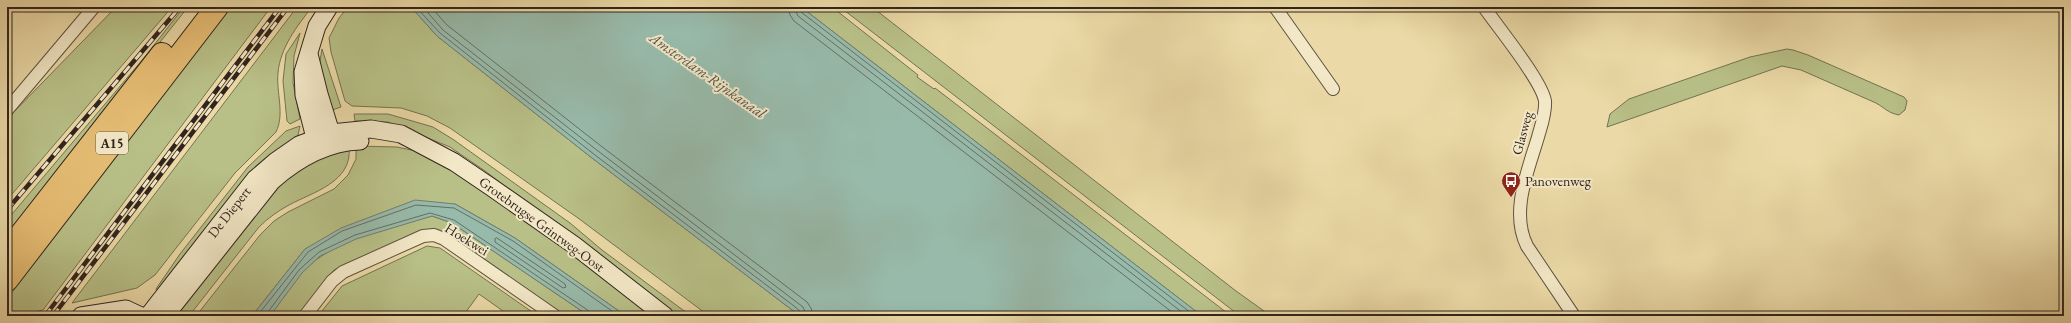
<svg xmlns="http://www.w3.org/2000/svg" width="2071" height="323" viewBox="0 0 2071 323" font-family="'EB Garamond',serif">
	<rect width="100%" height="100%" fill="#ebdaa7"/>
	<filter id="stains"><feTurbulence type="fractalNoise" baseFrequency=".005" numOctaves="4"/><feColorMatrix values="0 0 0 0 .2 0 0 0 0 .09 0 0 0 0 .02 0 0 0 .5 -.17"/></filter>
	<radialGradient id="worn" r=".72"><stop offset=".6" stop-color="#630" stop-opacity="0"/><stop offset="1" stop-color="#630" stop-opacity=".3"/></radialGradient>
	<!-- green -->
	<path fill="#b8c087" stroke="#747253" d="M 116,7 L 172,7 L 7,200 L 7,119 Z
		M 184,7 L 188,7 L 7,234 L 7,220 L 143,59 Z
		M 227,7 L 271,7 L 43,310 L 16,316 L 7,316 L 7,299 Z
		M 297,7 L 312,7 C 297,26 280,48 278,73 C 276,92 285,114 276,132 L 235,173 L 155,275 L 137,288 L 72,303 Z
		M 348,7 L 411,7 L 437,36 L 592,158 L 800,316 L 709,316 L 578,218 L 450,128 L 427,116 L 401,108 L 352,106 L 345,101 L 331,52 L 329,38 L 339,18 Z
		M 801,7 L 832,7 L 918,75 L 917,77 L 934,89 L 935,88 L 1231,316 L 1202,316 Z
		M 840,7 L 872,7 L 1236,291 L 1271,316 L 1240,316 Z
		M 300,33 L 294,56 L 293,83 L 300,119 L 290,124 L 287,121 L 283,81 L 286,54 Z
		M 322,49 L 341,107 L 332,110 L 319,67 Z
		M 1787,49 L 1793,50 L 1808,55 L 1904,97 L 1907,101 L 1905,110 L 1899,115 C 1888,113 1885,108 1876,103 L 1801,70 L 1782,66 L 1607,127 L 1610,114 L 1629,99 L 1750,57 Z
		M 354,114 L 388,114 L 433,127 L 454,140 L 570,223 L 602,250 L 691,316 L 678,316 L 485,171 L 450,147 L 388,122 L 355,121 Z
		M 300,126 L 298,135 L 158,294 L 156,289 L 180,254 L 248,167 L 286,131 Z
		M 356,146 L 397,147 L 421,152 L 445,164 L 515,210 L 655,316 L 626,316 L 515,238 L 455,204 L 305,249 L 252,316 L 196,316 L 260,235 L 274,221 L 288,212 L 334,189 L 348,175 L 356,159 Z
		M 349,147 C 353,182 313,192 289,205 C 278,211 268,218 259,227 L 189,316 L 185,316 L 175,308 L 256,204 L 301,164 Z
		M 432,216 L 452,223 L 589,316 L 566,316 L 447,233 L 434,229 L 424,230 L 334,270 L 298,316 L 270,316 C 280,302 290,284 303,271 C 337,238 387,228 432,216 Z
		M 427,246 L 440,248 L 538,316 L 510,316 L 479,294 L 463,316 L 318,316 L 342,286 Z"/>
	<!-- water -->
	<path fill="#98baaa" stroke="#6f7e72" d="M 411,7 L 801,7 L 1202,316 L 800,316 L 592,158 L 437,36 Z
		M 415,200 L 455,204 L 515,238 L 626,316 L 589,316 L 452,223 L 432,216 L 356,239 L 320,256 L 302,273 L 270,316 L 252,316 L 305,249 L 341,228 Z"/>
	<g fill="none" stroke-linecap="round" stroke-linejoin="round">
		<!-- shore -->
		<path stroke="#646f64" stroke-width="1" d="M 416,7 L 440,33 L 595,155 L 794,306 L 801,312 L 802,316
			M 423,7 L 443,30 L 598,151 L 803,307 L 807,316
			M 431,7 L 447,25 L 601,146 L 807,302 L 811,308 L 813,316
			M 788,7 L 790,15 L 794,21 L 1177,316
			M 794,7 L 798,16 L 1187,316
			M 799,7 L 801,12 L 1195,316
			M 497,238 L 565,284 L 566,287 L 563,288 L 495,242 L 495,239 Z
			M 257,316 L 308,252 L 342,231 L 416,205 L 454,208 L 513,241 L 619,316
			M 267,316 L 268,312 L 299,270 L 319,252 L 355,235 L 430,213 L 454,220 L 589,311 L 591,316"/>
		<!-- street casing -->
		<g stroke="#605241" stroke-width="14">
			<path id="street" d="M 1275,7 L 1333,89
				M 1484,7 C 1497,26 1542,81 1545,101 C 1546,113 1541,126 1538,137 C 1528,171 1510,212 1527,246 L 1574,316
				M 7,110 L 94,7
				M 305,316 L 332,281 L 343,272 L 423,236 L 434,235 L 444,239 L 555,316"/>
		</g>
		<!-- secondary casing -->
		<g stroke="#31241f" stroke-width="19">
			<path id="secondary" d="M 309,54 L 319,94 L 331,133 L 328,143
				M 315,138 L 304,95 L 303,72 L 317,26 L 329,7
				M 81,316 L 126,309 L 141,316
				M 148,316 L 255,179 L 276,161 L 299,145 L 331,133 L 371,129 L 401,134 L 454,162 L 491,187 L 574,245 L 665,316
				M 165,316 L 272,181 C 297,159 326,142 360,141"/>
		</g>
		<!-- highway casing -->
		<g stroke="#31241f" stroke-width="24">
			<path id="highway" d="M 7,252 L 162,54
				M 7,280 L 217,7"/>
		</g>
		<!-- street -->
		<use href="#street" stroke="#f2e7c6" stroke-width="12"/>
		<!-- secondary -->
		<use href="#secondary" stroke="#f2e7c6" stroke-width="17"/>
		<!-- highway -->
		<use href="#highway" stroke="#e6bd74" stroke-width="22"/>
		<!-- rail casing -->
		<g stroke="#31241f" stroke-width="4.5">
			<path id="rail" d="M 7,210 L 180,7
				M 45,316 L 280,7
				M 53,316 L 288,7"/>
		</g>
		<!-- rail -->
		<use href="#rail" stroke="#f2e7c6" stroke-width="3" stroke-dasharray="9" stroke-linecap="butt"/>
	</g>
	<!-- icons -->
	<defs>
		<g id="bus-pin" transform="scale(1)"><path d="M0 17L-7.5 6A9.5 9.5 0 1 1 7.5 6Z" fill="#8f2418" stroke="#f2e7c6"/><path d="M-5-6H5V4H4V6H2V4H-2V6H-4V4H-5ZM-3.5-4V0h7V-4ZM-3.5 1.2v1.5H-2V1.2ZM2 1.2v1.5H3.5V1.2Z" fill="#fff"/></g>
	</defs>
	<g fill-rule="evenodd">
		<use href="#bus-pin" x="1511" y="181"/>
	</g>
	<g text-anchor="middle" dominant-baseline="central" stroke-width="4" stroke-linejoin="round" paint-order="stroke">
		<!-- shield labels -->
		<rect fill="#f2e7c6" stroke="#6b5e51" stroke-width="1" x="96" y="132" width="32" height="22" rx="3"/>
		<g font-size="13" font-weight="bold" fill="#31241f">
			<text x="112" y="143">A15</text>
		</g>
		<!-- street labels -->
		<g font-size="14" fill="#31241f" stroke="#f2e7c6">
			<text transform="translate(1522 133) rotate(-75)">Glasweg</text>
			<text transform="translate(229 212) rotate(-52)">De Diepert</text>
			<text transform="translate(542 224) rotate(36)">Grotebrugse Grintweg-Oost</text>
			<text transform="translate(467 239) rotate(32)">Hoekwei</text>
		</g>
		<!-- poi labels -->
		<g font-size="14" fill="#31241f" stroke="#f2e7c6" text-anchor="start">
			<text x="1525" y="181">Panovenweg</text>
		</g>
		<!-- water labels -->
		<g font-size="15" font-style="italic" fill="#505149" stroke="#f2e7c6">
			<text transform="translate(708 75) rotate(35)">Amsterdam-Rijnkanaal</text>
		</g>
	</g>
	<!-- margin -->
	<rect width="2071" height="323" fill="none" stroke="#ebdaa7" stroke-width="24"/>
	<rect x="8" y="8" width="2055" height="307" fill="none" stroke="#31241f" stroke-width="2"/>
	<rect x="12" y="12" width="2047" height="299" fill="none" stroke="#31241f"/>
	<rect width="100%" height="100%" filter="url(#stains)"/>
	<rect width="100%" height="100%" fill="url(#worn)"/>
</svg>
